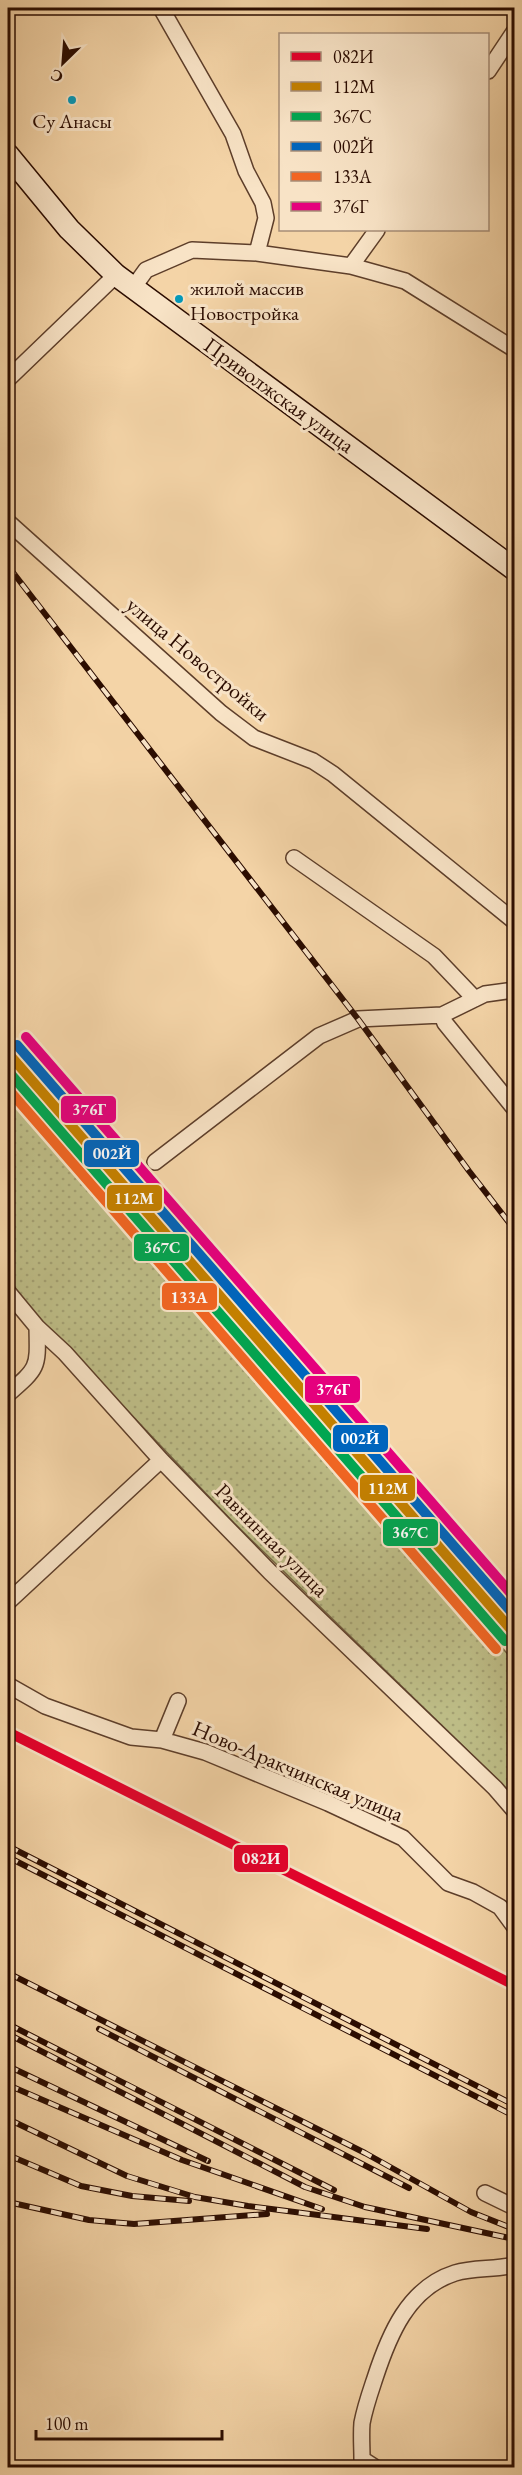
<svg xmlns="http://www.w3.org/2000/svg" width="522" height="2475" viewBox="0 0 522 2475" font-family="'EB Garamond',serif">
	<defs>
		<pattern id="grass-dots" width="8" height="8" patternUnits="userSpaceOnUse" patternTransform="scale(1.5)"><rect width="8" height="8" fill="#bdbc86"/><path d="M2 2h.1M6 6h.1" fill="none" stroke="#a3a072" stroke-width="1.8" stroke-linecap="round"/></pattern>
	</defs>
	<rect width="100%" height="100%" fill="#f4d4a7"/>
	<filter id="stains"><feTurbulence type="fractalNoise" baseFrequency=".00333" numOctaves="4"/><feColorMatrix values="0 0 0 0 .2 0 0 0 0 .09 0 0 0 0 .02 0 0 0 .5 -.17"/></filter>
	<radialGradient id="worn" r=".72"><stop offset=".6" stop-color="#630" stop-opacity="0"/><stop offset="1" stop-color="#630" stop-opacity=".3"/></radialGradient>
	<!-- grass -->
	<path fill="url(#grass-dots)" stroke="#746443" stroke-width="1.5" d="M 8,1095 L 218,1333 L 239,1346 L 277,1396 L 514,1661 L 514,1801 L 501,1783 L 234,1523 L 8,1285 Z"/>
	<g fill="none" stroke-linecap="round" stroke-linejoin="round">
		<!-- street casing -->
		<g stroke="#5d3e2a" stroke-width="18">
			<path id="street" d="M 161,8 L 233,134 L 246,171 L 263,203 L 266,218 L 257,253
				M 488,71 L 514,32
				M 377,230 L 351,266 L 405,281 L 514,349
				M 133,288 L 146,270 L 192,250 L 257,253 L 351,266
				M 8,379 L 116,275
				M 8,522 L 221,713 L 254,738 L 313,761 L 333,774 L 514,921
				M 294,858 L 434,956 L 475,999
				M 442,1015 L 445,1023 L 514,1108
				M 155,1162 L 319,1036 L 358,1019 L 442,1015 L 485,994 L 514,990
				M 8,1292 L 37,1327 L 65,1353 L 161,1460 L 270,1572 L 495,1788 L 514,1810
				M 8,1394 C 39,1367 38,1368 37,1327
				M 8,1602 L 161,1460
				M 8,1685 L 45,1706 L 131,1737 L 162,1740 L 205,1752 L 328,1803 L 403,1838 L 448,1883 L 473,1892 L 500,1907 L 514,1926
				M 162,1740 L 178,1701
				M 485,2193 L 514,2207
				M 362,2459 C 362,2447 361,2434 362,2423 C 365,2407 370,2393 375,2378 C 389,2335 408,2288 455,2273 C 474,2267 495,2270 514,2265
				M 362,2459 L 376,2468"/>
		</g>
		<!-- secondary casing -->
		<g stroke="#2b0c00" stroke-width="24">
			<path id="secondary" d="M 8,155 L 69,229 L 116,275 L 514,569"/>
		</g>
		<!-- street -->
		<use href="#street" stroke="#f8e3c6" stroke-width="15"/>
		<!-- secondary -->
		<use href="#secondary" stroke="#f8e3c6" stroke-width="21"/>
		<!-- rail casing -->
		<g stroke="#2b0c00" stroke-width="6">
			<path id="rail" d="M 8,566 L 358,1019 L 469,1171 L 514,1229
				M 8,1846 L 514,2105
				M 8,1857 L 514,2116
				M 8,1973 L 365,2153 L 471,2212 L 514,2229
				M 8,2024 L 334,2190
				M 99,2029 L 409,2188
				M 8,2034 L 305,2187 L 365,2207 L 514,2239
				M 8,2066 L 208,2161
				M 8,2085 L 182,2160 L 322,2209
				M 8,2119 L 127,2176 L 195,2197 L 248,2206 L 427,2229
				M 8,2155 L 81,2186 L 132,2196 L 189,2201
				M 8,2202 L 89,2220 L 134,2224 L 267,2214"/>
		</g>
		<!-- rail -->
		<use href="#rail" stroke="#f8e3c6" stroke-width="4" stroke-dasharray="11" stroke-linecap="butt"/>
		<!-- rail-1 casing -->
		<g stroke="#f8e3c6" stroke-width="15">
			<path id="rail-1" d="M 8,1732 L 514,1985"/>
		</g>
		<!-- rail-2 casing -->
		<g stroke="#f8e3c6" stroke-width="15">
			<path id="rail-2" d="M 8,1053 L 514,1633"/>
		</g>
		<!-- rail-3 casing -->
		<g stroke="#f8e3c6" stroke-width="15">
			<path id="rail-3" d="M 8,1071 L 505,1641"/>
		</g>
		<!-- rail-4 casing -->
		<g stroke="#f8e3c6" stroke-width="15">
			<path id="rail-4" d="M 17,1045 L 514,1615"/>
		</g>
		<!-- rail-5 casing -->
		<g stroke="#f8e3c6" stroke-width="15">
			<path id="rail-5" d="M 8,1089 L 496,1649"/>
		</g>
		<!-- rail-6 casing -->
		<g stroke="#f8e3c6" stroke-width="15">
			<path id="rail-6" d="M 26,1037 L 514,1597"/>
		</g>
		<!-- rail-1 -->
		<use href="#rail-1" stroke="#e4002b" stroke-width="10"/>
		<!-- rail-2 -->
		<use href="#rail-2" stroke="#c48000" stroke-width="10"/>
		<!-- rail-3 -->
		<use href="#rail-3" stroke="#00a651" stroke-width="10"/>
		<!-- rail-4 -->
		<use href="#rail-4" stroke="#0065bd" stroke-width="10"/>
		<!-- rail-5 -->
		<use href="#rail-5" stroke="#f26522" stroke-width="10"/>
		<!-- rail-6 -->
		<use href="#rail-6" stroke="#e5007d" stroke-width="10"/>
	</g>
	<!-- markers -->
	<g fill="#0499b9" stroke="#f8e3c6" stroke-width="2">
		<circle cx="72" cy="100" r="5"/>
		<circle cx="179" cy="299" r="5"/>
	</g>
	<g text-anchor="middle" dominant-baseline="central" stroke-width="6" stroke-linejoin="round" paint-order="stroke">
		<!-- bus labels -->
		<g font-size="20" fill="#2b0c00" stroke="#f8e3c6">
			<text x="72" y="121">Су Анасы</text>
			<text x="190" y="288" text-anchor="start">жилой массив<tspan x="190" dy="25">Новостройка</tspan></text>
		</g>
		<!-- street labels -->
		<g font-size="22" fill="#2b0c00" stroke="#f8e3c6">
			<text transform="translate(279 395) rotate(36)">Приволжская улица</text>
			<text transform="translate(198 659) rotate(40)">улица Новостройки</text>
			<text transform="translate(272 1540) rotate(45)">Равнинная улица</text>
			<text transform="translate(298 1771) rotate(23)">Ново-Аракчинская улица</text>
		</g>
	</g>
	<g stroke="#f8e3c6" stroke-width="2">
		<rect x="60" y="1095" width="57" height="29" rx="6" fill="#e5007d"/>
		<rect x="83" y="1139" width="57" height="29" rx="6" fill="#0065bd"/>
		<rect x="106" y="1184" width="57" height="28" rx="6" fill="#c48000"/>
		<rect x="133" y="1233" width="57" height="29" rx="6" fill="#00a651"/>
		<rect x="161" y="1282" width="57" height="29" rx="6" fill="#f26522"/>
		<rect x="304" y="1375" width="57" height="29" rx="6" fill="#e5007d"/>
		<rect x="332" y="1424" width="57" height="29" rx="6" fill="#0065bd"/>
		<rect x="359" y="1474" width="57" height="28" rx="6" fill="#c48000"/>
		<rect x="382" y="1518" width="57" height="29" rx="6" fill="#00a651"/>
		<rect x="233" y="1844" width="56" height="29" rx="6" fill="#e4002b"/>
	</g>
	<g font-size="16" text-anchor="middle" font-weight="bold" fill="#fff">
		<text x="89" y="1115">376Г</text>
		<text x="112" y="1159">002Й</text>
		<text x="134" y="1204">112М</text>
		<text x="162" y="1253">367С</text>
		<text x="189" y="1303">133А</text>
		<text x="333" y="1395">376Г</text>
		<text x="360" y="1444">002Й</text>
		<text x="388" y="1494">112М</text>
		<text x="410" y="1538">367С</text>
		<text x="261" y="1864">082И</text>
	</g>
	<!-- margin -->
	<rect width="522" height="2475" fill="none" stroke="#f4d4a7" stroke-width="30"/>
	<rect x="9" y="9" width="504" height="2457" fill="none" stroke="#2b0c00" stroke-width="3"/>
	<rect x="15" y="15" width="492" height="2445" fill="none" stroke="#2b0c00" stroke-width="1.5"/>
	<!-- legend -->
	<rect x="279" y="33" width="210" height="198" fill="#f8e3c6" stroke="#a68d77" stroke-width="1.5"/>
	<rect x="291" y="52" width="30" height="9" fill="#e4002b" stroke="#a68d77" stroke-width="1.5"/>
	<text x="333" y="63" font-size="18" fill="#2b0c00">082И</text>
	<rect x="291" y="82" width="30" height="9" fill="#c48000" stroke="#a68d77" stroke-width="1.5"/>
	<text x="333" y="93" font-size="18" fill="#2b0c00">112М</text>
	<rect x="291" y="112" width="30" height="9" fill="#00a651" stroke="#a68d77" stroke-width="1.5"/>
	<text x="333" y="123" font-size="18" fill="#2b0c00">367С</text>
	<rect x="291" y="142" width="30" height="9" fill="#0065bd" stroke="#a68d77" stroke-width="1.5"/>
	<text x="333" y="153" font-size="18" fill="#2b0c00">002Й</text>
	<rect x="291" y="172" width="30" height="9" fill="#f26522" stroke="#a68d77" stroke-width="1.5"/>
	<text x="333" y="183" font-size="18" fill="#2b0c00">133А</text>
	<rect x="291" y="202" width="30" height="9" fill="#e5007d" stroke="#a68d77" stroke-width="1.5"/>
	<text x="333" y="213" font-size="18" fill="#2b0c00">376Г</text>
	<!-- north arrow -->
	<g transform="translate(63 63) rotate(205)" stroke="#f8e3c6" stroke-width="4.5" paint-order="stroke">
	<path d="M0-4.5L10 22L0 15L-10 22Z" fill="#2b0c00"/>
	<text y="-9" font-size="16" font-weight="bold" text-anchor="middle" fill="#2b0c00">С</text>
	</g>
	<!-- scale -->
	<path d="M36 2430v9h186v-9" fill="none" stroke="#2b0c00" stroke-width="3"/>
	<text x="45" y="2430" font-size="18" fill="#2b0c00" stroke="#f8e3c6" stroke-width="4.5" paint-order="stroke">100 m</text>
	<rect width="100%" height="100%" filter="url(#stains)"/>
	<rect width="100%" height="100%" fill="url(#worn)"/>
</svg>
